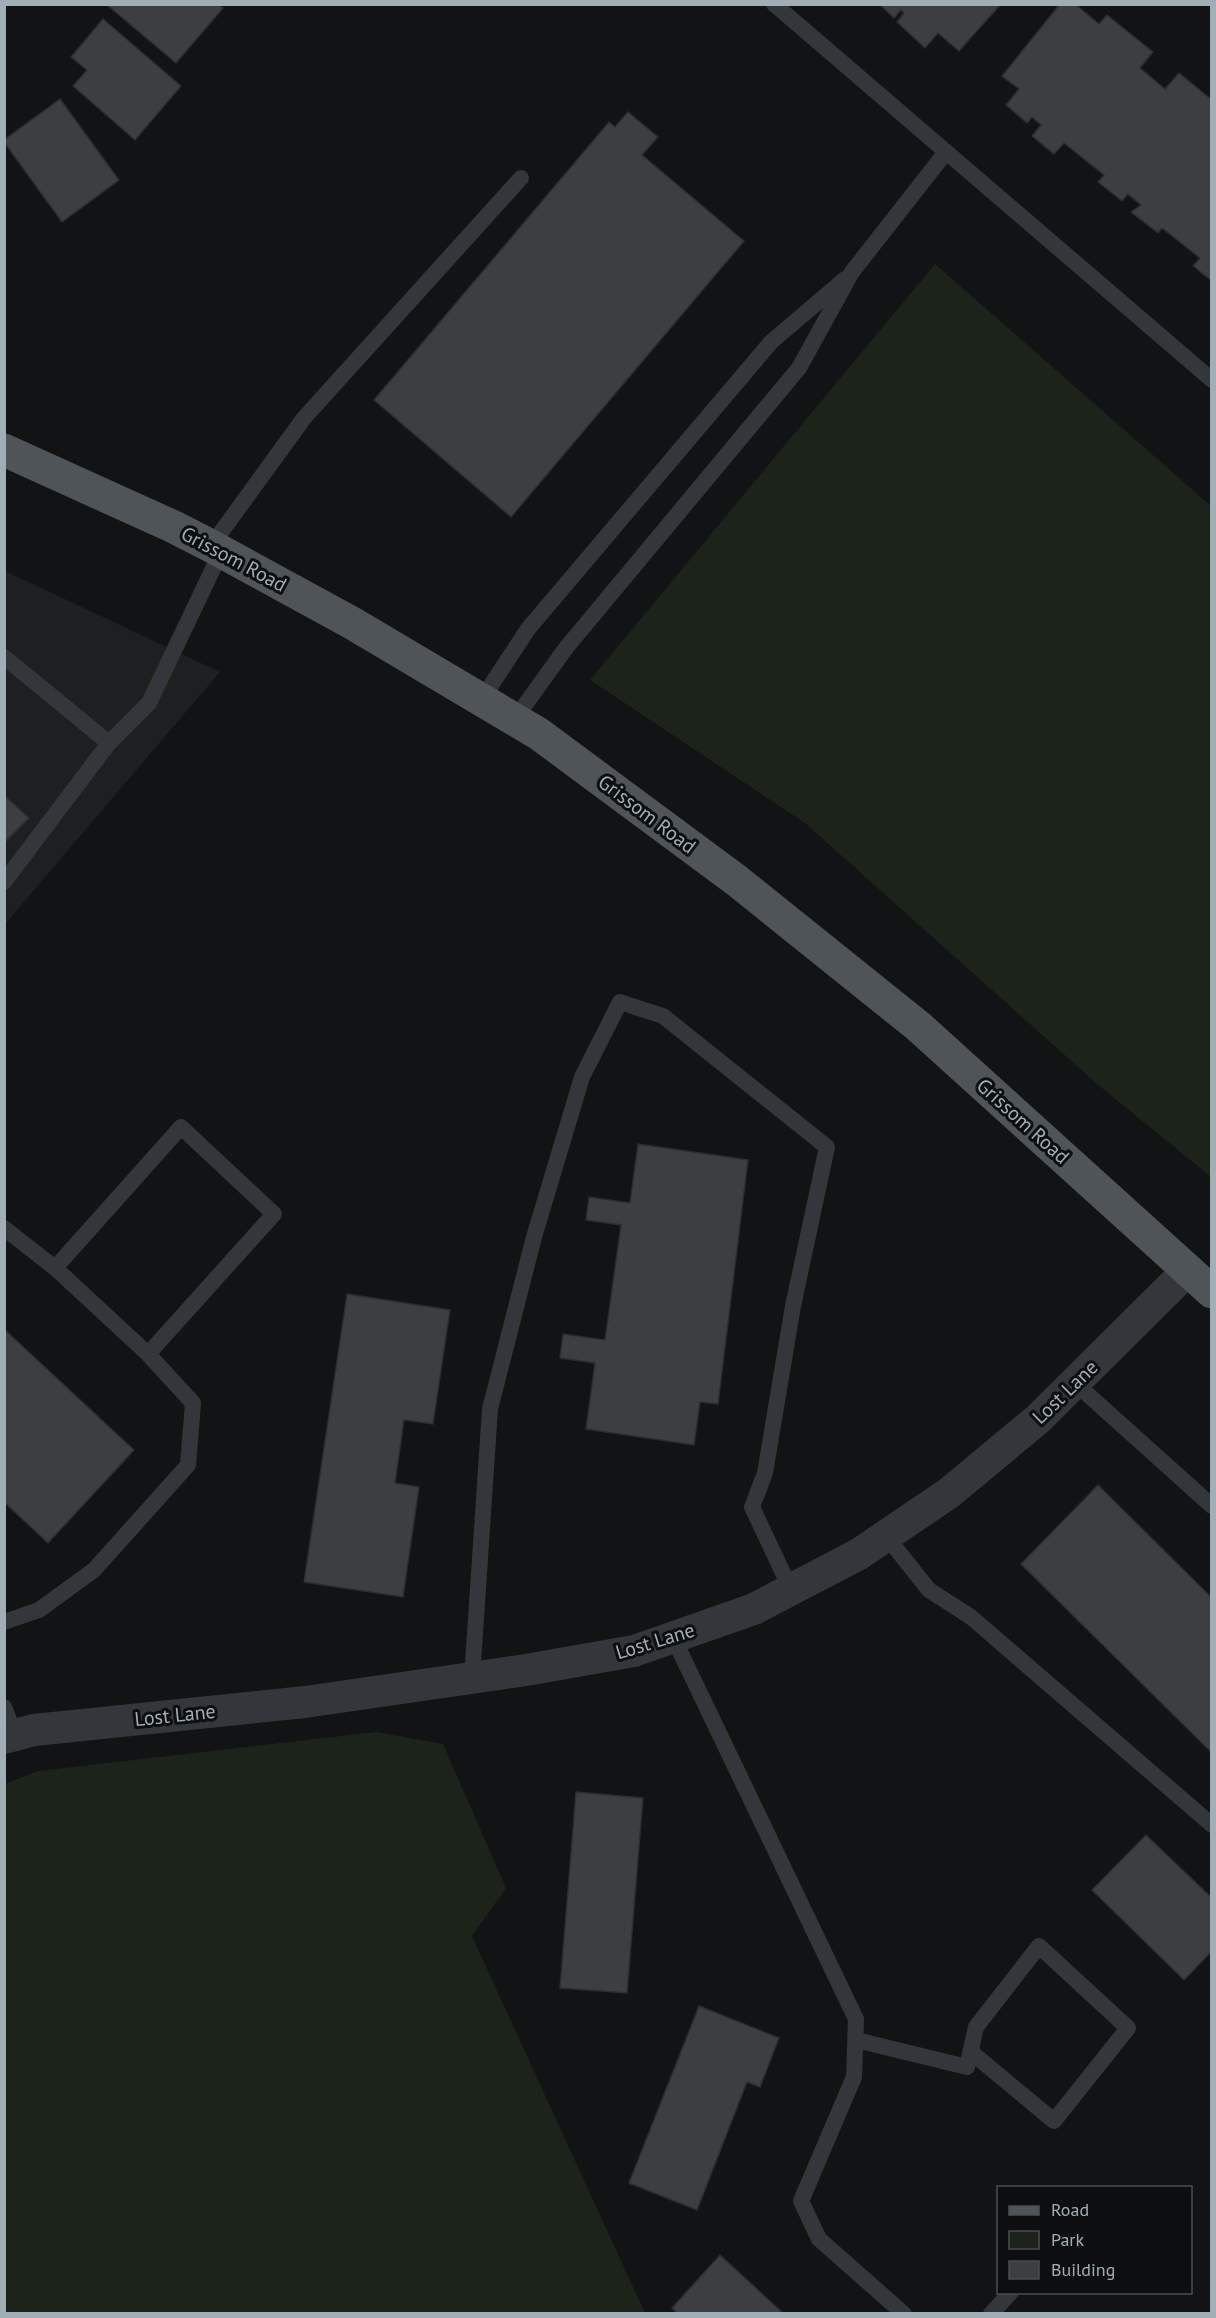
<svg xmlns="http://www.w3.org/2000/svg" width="1216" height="2318" viewBox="0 0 1216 2318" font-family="'PT Sans',sans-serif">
	<rect width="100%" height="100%" fill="#121314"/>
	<!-- built -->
	<path fill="#1e1f21" d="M 5,571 L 220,672 L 5,924 Z"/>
	<!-- green -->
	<path fill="#1b231a" d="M 935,264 L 1211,506 L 1211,1177 L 1097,1084 L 805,823 L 590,680 Z
		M 376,1732 L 443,1744 L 506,1888 L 472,1936 L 645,2313 L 5,2313 L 5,1784 L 38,1771 Z"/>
	<!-- building -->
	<path fill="#3c3e42" stroke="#2c2d31" stroke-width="1.5" d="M 106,4 L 218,4 L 223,8 L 176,63 Z
		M 879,4 L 1001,4 L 959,51 L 938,33 L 925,48 L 897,22 L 904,13 L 901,10 L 894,18 Z
		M 1060,4 L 1075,4 L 1099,24 L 1107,15 L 1153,52 L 1140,68 L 1165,89 L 1179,73 L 1212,100 L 1212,281 L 1193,266 L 1200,258 L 1162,228 L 1158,233 L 1131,212 L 1141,205 L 1128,194 L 1122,201 L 1098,182 L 1104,175 L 1064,143 L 1054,154 L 1032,136 L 1041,125 L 1032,117 L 1027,123 L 1006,105 L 1019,89 L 1002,76 Z
		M 103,19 L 181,86 L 135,140 L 73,86 L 87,70 L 71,57 Z
		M 60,99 L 119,180 L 62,222 L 4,142 L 4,140 Z
		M 628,112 L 658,137 L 642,155 L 744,241 L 511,517 L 374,400 L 609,122 L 615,127 Z
		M 4,795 L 29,818 L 4,843 Z
		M 638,1144 L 748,1160 L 718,1404 L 700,1402 L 694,1445 L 586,1429 L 595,1363 L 560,1358 L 563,1334 L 605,1340 L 621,1225 L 586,1220 L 589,1197 L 630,1203 Z
		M 347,1294 L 450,1310 L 433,1424 L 404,1420 L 395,1483 L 419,1487 L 403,1597 L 304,1582 Z
		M 4,1329 L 134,1450 L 48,1543 L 4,1502 Z
		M 1098,1485 L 1212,1598 L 1212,1753 L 1021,1564 Z
		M 576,1792 L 643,1798 L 627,1993 L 560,1988 Z
		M 1146,1835 L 1212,1898 L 1212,1951 L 1184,1980 L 1092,1890 Z
		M 699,2006 L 779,2038 L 760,2087 L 747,2082 L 697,2210 L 629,2183 Z
		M 720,2255 L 783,2313 L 782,2314 L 678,2314 L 672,2308 Z"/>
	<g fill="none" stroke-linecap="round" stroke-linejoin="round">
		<!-- service -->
		<path stroke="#33363a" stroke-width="16" d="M 774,4 L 1212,380
			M 211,546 L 304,418 L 521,178
			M 4,657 L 109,743
			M 482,699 L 528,629 L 771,342 L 845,279
			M 514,720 L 566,648 L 799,368 L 852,272 L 946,152
			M 4,882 L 109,743 L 149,703 L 221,552
			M 4,1228 L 55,1268 L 181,1127 L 274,1214 L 148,1354 L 193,1403 L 188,1465 L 94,1570 L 39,1610 L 4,1622
			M 55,1268 L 148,1354
			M 1075,1383 L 1212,1506
			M 886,1536 L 929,1590 L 971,1617 L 1212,1825
			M 673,1637 L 856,2019 L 854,2077 L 801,2201 L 819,2239 L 904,2314
			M 472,1678 L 490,1409 L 534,1237 L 582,1077 L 620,1002 L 663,1016 L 827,1147 L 793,1306 L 765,1473 L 752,1507 L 791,1590
			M 4,1707 L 15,1735
			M 856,2040 L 967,2067 L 976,2027 L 1039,1946 L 1128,2028 L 1054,2121 L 971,2052
			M 991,2314 L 1011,2292"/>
		<!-- minor -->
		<path stroke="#33363a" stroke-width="32" d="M 4,1738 L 34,1730 L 305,1702 L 526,1670 L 634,1651 L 754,1609 L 859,1554 L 949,1493 L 1038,1419 L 1188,1270"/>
		<!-- primary -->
		<path stroke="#4f5459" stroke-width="33" d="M 4,450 L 174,527 L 211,546 L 352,623 L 539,734 L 736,880 L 918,1026 L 1212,1292"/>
	</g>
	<g text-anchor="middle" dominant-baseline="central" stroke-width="6" stroke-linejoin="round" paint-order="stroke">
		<!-- street labels -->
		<g font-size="20" fill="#a2aeb6" stroke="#0d0e0f">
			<text transform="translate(234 559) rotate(28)">Grissom Road</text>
			<text transform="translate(647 814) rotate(37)">Grissom Road</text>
			<text transform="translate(1023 1121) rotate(42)">Grissom Road</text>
			<text transform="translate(1065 1392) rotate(-44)">Lost Lane</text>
			<text transform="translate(655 1641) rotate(-17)">Lost Lane</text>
			<text transform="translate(175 1715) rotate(-6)">Lost Lane</text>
		</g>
	</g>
	<!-- border -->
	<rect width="1216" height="2318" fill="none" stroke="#a2aeb6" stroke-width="12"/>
	<!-- legend -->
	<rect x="997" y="2186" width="195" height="108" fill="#0d0e0f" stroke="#494e52" stroke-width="1.5"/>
	<rect x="1009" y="2206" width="30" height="9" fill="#4f5459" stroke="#494e52" stroke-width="1.5"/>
	<text x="1051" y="2216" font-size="18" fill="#a2aeb6">Road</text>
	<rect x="1009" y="2231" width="30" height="18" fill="#1b231a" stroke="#494e52" stroke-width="1.5"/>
	<text x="1051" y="2246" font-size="18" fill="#a2aeb6">Park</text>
	<rect x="1009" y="2261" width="30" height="18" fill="#3c3e42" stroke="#494e52" stroke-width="1.5"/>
	<text x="1051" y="2276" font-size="18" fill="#a2aeb6">Building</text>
</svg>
